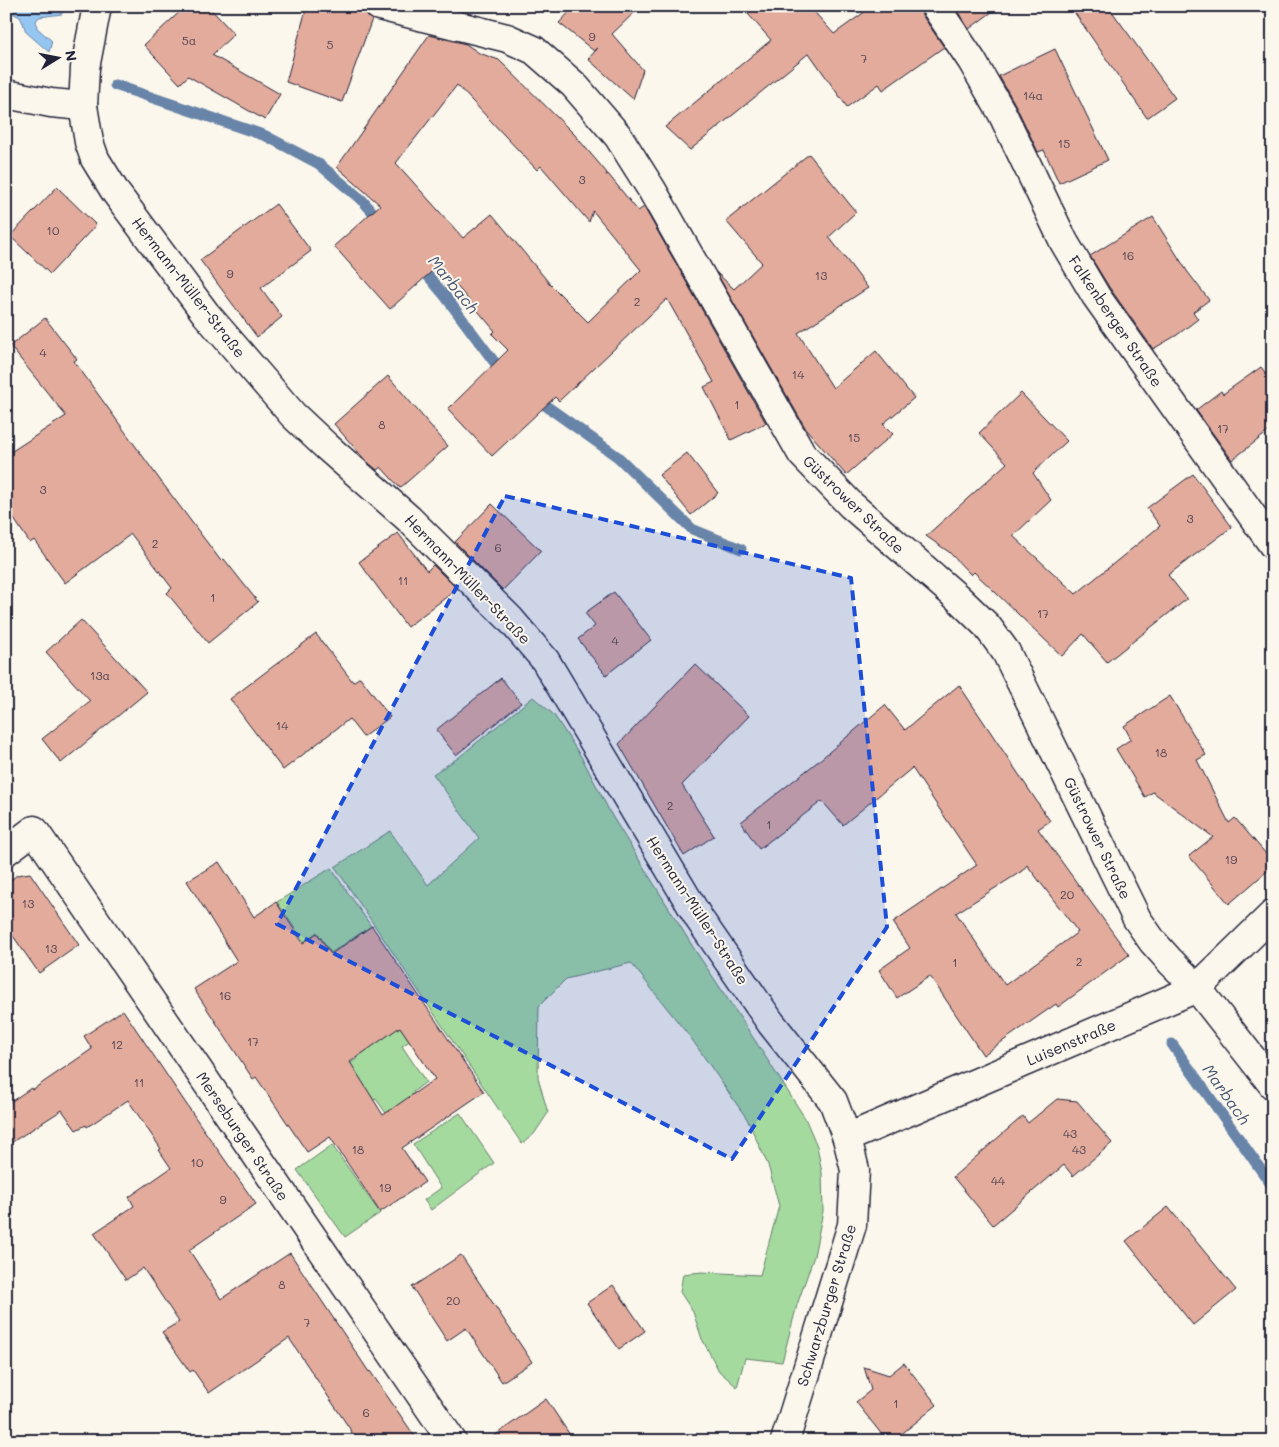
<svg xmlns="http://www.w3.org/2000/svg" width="1279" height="1447" viewBox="0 0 1279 1447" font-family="Mali,sans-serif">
	<rect width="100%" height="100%" fill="#fbf7ec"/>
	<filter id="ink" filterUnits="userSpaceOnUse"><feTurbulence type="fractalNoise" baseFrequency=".02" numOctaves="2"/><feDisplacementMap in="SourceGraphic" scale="10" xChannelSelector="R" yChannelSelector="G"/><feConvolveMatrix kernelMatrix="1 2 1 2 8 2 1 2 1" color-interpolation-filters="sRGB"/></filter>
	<g filter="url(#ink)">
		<!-- green -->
		<path fill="#a4da9e" stroke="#637e6c" d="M 533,697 L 554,715 L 582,758 L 612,816 L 693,947 L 743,1022 L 805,1118 L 817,1146 L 822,1173 L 823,1211 L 814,1256 L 797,1305 L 782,1362 L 745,1358 L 737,1387 L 719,1371 L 702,1339 L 693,1312 L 680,1292 L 683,1274 L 702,1272 L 760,1275 L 779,1206 L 768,1165 L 747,1119 L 693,1041 L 631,963 L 566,979 L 539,1006 L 538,1078 L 548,1113 L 534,1134 L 522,1144 L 335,867 L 390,831 L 428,885 L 479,838 L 433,774 L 458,758 Z
			M 331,868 L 371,926 L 331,953 L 317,932 L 304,942 L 277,902 Z
			M 411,988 L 435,1024 L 402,1046 L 426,1082 L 413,1092 L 434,1123 L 388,1116 L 376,1099 L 347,1114 L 326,1082 L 359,1057 L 344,1034 Z
			M 460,1113 L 494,1163 L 431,1210 L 424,1200 L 441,1188 L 413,1144 Z
			M 332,1145 L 380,1213 L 345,1237 L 297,1170 Z"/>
		<!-- water -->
		<path fill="#95c6f1" stroke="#6784a8" d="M 6,6 L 63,6 L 62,14 L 39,17 L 36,21 L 37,28 L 52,41 L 49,52 L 26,32 L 23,23 L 20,17 L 6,10 Z"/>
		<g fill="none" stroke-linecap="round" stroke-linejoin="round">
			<!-- stream -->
			<path stroke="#6784a8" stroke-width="11" d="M 115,85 L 266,136 L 319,164 L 363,201 L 382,223
				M 419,265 L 445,296 L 504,375
				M 535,398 L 618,457 L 692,529 L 741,549
				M 1172,1044 L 1273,1187"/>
		</g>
		<!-- building -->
		<path fill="#e3ab9c" stroke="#22223b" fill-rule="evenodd" d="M 186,6 L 208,6 L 234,34 L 212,55 L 280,94 L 265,120 L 188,76 L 180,84 L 144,45 Z
			M 307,6 L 364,6 L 364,11 L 368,17 L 372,19 L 342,102 L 286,82 Z
			M 575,6 L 641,6 L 612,34 L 643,70 L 633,99 L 588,59 L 598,48 L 594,51 L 559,23 Z
			M 741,6 L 809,6 L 834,34 L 873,6 L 920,6 L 922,15 L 944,47 L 883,90 L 879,84 L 847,107 L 809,53 L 690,150 L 665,127 L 771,40 Z
			M 954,6 L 1000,6 L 969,29 Z
			M 1070,6 L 1108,6 L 1175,98 L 1147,118 Z
			M 429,35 L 466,44 L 479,53 L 499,60 L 574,134 L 607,173 L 606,175 L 608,174 L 638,211 L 644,207 L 766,423 L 731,440 L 704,387 L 714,382 L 667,299 L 559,401 L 555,397 L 492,456 L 448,409 L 508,350 L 492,334 L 495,331 L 439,265 L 390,309 L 334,246 L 380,205 L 337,167 ZM 457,85 L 537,170 L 541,166 L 589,222 L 593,211 L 641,270 L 588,322 L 550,284 L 492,214 L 463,238 L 396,163 Z
			M 1055,49 L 1108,160 L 1059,183 L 1044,150 L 1038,152 L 1016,106 L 999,76 Z
			M 809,154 L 856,212 L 829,237 L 868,288 L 798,333 L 833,388 L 876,351 L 914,398 L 883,424 L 893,434 L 846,475 L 806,429 L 716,272 L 734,289 L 762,263 L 726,221 Z
			M 57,187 L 96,225 L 50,274 L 10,236 Z
			M 276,204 L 311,251 L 261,288 L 282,317 L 257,337 L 200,260 Z
			M 1153,217 L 1187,271 L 1209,300 L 1193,312 L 1198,319 L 1177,335 L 1153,349 L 1109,287 L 1090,256 Z
			M 45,318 L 77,359 L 74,361 L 160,480 L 221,561 L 224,559 L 258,602 L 208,643 L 167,593 L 172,588 L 131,534 L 65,583 L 34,540 L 30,543 L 6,507 L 6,455 L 66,416 L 10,346 Z
			M 1261,367 L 1273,383 L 1273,428 L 1232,460 L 1196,410 L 1221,391 L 1223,394 Z
			M 388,376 L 448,446 L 400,488 L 381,467 L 377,470 L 365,460 L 334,424 Z
			M 1021,393 L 1067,441 L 1033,473 L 1051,500 L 1013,536 L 1076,594 L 1160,526 L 1147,508 L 1193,474 L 1232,527 L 1168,575 L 1187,599 L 1107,662 L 1083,634 L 1062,656 L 974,572 L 971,575 L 949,552 L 926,536 L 1007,463 L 979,433 Z
			M 687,453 L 718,493 L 691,515 L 659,475 Z
			M 492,504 L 541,551 L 503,590 L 455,542 Z
			M 398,533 L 427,571 L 433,565 L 457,589 L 407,627 L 359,562 Z
			M 614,592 L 651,640 L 606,675 L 578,639 L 595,626 L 585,613 Z
			M 81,620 L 147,692 L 61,763 L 42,739 L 90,701 L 46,652 Z
			M 316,634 L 353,682 L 360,677 L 390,717 L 363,737 L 349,719 L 283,770 L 230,699 Z
			M 695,664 L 749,716 L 682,785 L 714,836 L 684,856 L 619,744 Z
			M 501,678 L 521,703 L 456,755 L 436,730 Z
			M 959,685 L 1050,821 L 1038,829 L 1129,955 L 1058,1007 L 1056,1004 L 983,1055 L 930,976 L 897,998 L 879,970 L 910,948 L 893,922 L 977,865 L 912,768 L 843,825 L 822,801 L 759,849 L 741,822 L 816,763 L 885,705 L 905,730 ZM 1027,865 L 1078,932 L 1005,985 L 956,913 L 1022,871 Z
			M 1170,696 L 1206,755 L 1197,760 L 1229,823 L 1235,818 L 1273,862 L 1273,866 L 1229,904 L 1189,856 L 1213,837 L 1153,792 L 1145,797 L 1116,749 L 1131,739 L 1124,726 Z
			M 219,862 L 254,917 L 276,902 L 303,943 L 317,933 L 331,954 L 372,926 L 484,1092 L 402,1148 L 425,1182 L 380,1212 L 330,1137 L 307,1152 L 256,1077 L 253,1079 L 194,989 L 237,961 L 187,881 ZM 400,1027 L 435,1079 L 383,1115 L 350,1062 Z
			M 30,873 L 79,945 L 39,973 L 6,926 L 6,884 L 17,875 Z
			M 123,1010 L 199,1123 L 256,1204 L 189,1250 L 221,1299 L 290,1253 L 369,1372 L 370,1371 L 418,1441 L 358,1441 L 289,1338 L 209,1393 L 193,1370 L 190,1372 L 162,1332 L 179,1322 L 143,1268 L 126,1280 L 94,1233 L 134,1206 L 129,1197 L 171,1168 L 159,1150 L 161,1149 L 128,1100 L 87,1127 L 86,1125 L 76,1130 L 62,1110 L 6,1146 L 6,1105 L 31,1088 L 32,1090 L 92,1049 L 84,1036 Z
			M 1057,1099 L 1077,1101 L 1112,1143 L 1073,1176 L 1064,1165 L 993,1225 L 953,1177 L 1023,1116 L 1028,1123 Z
			M 1168,1207 L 1236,1290 L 1193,1325 L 1126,1241 Z
			M 461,1255 L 532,1362 L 502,1382 L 466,1328 L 447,1341 L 412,1287 Z
			M 613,1285 L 645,1331 L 619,1349 L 587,1303 Z
			M 904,1363 L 937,1405 L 893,1441 L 887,1441 L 856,1402 L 871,1390 L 864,1367 L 889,1375 Z
			M 546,1399 L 574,1441 L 487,1441 Z"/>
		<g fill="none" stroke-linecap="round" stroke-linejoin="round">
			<!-- minor casing -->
			<g stroke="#22223b" stroke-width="31">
				<path id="minor" d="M 379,6 L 507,38 L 534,50 L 574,85 L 618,136 L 652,190 L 802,454 L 851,505 L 958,598 L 987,626 L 1006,652 L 1137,919 L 1153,942 L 1170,961 L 1197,988 L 1273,1085
					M 935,6 L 972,61 L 1002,113 L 1064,242 L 1096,296 L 1273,545
					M 6,94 L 51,103 L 83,106
					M 6,851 L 34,830 L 452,1441
					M 847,1138 L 1197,988 L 1273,914"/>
			</g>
			<!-- tertiary casing -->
			<g stroke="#22223b" stroke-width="31">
				<path id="tertiary" d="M 97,6 L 85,68 L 83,106 L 89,142 L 95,159 L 116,193 L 206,314 L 293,415 L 327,447 L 409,519 L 510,619 L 545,660 L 700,920 L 771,1023 L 833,1101 L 847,1138 L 855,1170 L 852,1225 L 785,1441"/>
			</g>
			<!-- minor -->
			<use href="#minor" stroke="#fbf7ec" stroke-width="28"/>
			<!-- tertiary -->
			<use href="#tertiary" stroke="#fbf7ec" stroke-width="28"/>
		</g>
	</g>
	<!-- marked area -->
	<path fill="#1d4ed8" fill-opacity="0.2" stroke="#1d4ed8" stroke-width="4" stroke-dasharray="10 6" stroke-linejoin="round" d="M 505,496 L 851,578 L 887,927 L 732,1159 L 277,924 Z"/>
	<g text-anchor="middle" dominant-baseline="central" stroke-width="4" stroke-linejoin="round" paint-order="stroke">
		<!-- number labels -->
		<g font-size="12" fill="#524453">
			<text x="592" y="36">9</text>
			<text x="189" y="40">5a</text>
			<text x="330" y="44">5</text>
			<text x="864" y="58">7</text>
			<text x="1033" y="95">14a</text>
			<text x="1064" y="143">15</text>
			<text x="582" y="179">3</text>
			<text x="53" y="230">10</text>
			<text x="1128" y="255">16</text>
			<text x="230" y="273">9</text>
			<text x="821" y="275">13</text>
			<text x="637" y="301">2</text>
			<text x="43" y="352">4</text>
			<text x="798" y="374">14</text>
			<text x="737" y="404">1</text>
			<text x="382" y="424">8</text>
			<text x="1223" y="428">17</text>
			<text x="854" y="437">15</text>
			<text x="43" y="489">3</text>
			<text x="1190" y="518">3</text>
			<text x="155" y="543">2</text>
			<text x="498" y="547">6</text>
			<text x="403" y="580">11</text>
			<text x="213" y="597">1</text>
			<text x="1043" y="613">17</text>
			<text x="615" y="640">4</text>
			<text x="100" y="675">13a</text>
			<text x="282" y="725">14</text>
			<text x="1161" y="752">18</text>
			<text x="670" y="805">2</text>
			<text x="769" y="824">1</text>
			<text x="1231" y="859">19</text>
			<text x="1067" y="894">20</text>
			<text x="28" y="903">13</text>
			<text x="51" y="948">13</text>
			<text x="1079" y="961">2</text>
			<text x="955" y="962">1</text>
			<text x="225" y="995">16</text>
			<text x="253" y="1041">17</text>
			<text x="117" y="1044">12</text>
			<text x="139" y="1082">11</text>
			<text x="1070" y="1133">43</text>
			<text x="358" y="1149">18</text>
			<text x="1079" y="1149">43</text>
			<text x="197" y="1162">10</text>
			<text x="998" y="1180">44</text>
			<text x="385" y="1187">19</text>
			<text x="223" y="1199">9</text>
			<text x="282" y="1284">8</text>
			<text x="453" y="1300">20</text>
			<text x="307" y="1322">7</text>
			<text x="896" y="1403">1</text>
			<text x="366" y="1412">6</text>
		</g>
		<!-- street labels -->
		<g font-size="15" fill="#22223b" stroke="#fbf7ec">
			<text transform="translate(189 287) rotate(52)">Hermann-Müller-Straße</text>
			<text transform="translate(1116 321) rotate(56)">Falkenberger Straße</text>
			<text transform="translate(854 504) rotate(44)">Güstrower Straße</text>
			<text transform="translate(468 579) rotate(46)">Hermann-Müller-Straße</text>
			<text transform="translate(1098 838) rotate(64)">Güstrower Straße</text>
			<text transform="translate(698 910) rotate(57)">Hermann-Müller-Straße</text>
			<text transform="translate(1071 1042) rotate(-23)">Luisenstraße</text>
			<text transform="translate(243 1136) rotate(56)">Merseburger Straße</text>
			<text transform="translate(826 1305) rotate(-73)">Schwarzburger Straße</text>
		</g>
		<!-- water labels -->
		<g font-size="16" font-style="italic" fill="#445372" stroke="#fbf7ec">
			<text transform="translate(454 284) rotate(51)">Marbach</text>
			<text transform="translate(1227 1094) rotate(55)">Marbach</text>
		</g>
	</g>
	<!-- margin -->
	<rect width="1279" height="1447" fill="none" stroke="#fbf7ec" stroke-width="25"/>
	<rect x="12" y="12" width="1254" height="1422" fill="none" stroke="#22223b" stroke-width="2" filter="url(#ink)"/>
	<!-- north arrow -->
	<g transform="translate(58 58) rotate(80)" stroke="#fbf7ec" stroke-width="4" paint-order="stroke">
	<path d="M0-4L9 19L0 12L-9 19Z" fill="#22223b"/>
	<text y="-8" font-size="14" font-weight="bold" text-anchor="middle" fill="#22223b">N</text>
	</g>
</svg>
